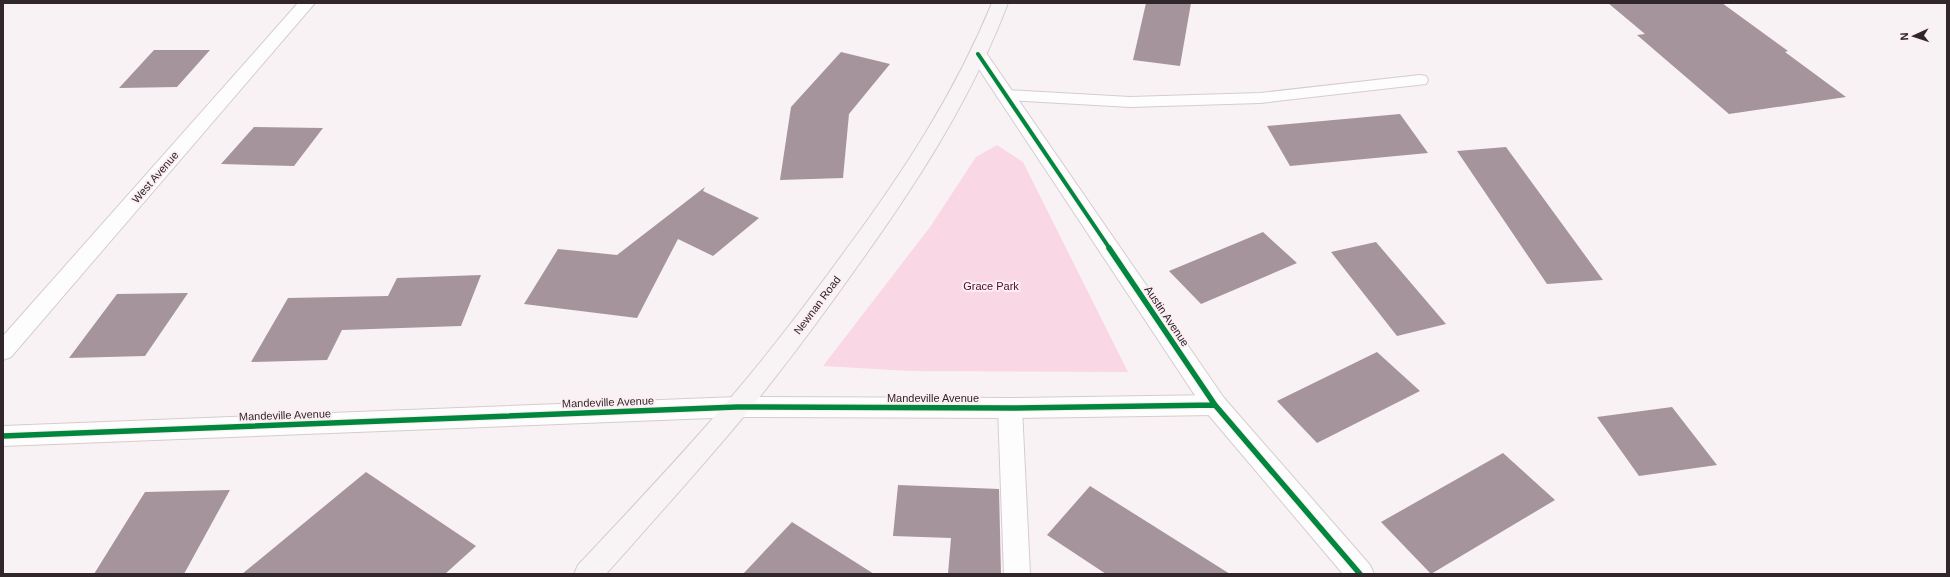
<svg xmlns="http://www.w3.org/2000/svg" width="1950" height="577" viewBox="0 0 1950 577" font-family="Arial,sans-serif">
	<rect width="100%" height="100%" fill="#f9f2f4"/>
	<!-- green -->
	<path fill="#fad7e4" d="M 997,145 L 1023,162 L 1128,372 L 910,371 L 823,366 L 930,227 L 976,157 Z"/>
	<!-- building -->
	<path fill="#a5949b" d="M 1146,3 L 1191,3 L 1180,66 L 1133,60 Z
		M 1608,3 L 1722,3 L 1788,51 L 1785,52 L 1846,97 L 1729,114 L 1637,35 L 1645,34 Z
		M 154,50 L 210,50 L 177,87 L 119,88 Z
		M 841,52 L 890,64 L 849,114 L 843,178 L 780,180 L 791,107 Z
		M 1400,114 L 1428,153 L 1290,166 L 1267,126 Z
		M 254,127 L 323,128 L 294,166 L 221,164 Z
		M 1506,147 L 1603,280 L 1547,284 L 1457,151 Z
		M 705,187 L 703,191 L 759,218 L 713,256 L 678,239 L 637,318 L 524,304 L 558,249 L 617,255 Z
		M 1263,232 L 1297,263 L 1201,304 L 1169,271 Z
		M 1376,242 L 1446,324 L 1397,336 L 1331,252 Z
		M 481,275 L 461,326 L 342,330 L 327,360 L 251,362 L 288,298 L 388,296 L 397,278 Z
		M 188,293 L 145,356 L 69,358 L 117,294 Z
		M 1377,352 L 1420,391 L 1317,443 L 1277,401 Z
		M 1672,407 L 1717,465 L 1639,476 L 1597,417 Z
		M 1503,453 L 1555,500 L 1431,574 L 1381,522 Z
		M 366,472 L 476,546 L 445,574 L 242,574 Z
		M 898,485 L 999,489 L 1001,574 L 948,574 L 951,538 L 893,536 Z
		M 1090,486 L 1230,574 L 1106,574 L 1047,535 Z
		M 230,490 L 184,574 L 94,574 L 145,492 Z
		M 792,522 L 874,574 L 743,574 Z"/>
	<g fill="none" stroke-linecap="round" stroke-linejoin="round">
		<!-- service casing -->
		<g stroke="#d5cccf" stroke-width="2">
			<path id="service" d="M 1420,75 L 1426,76 L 1428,80 L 1426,84 L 1260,103 L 1130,107 L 1005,100 L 999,99 L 996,95 L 999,91 L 1005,90 L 1130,97 L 1260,93 Z
				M 1010,399 L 1018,402 L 1022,408 L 1030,574 L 1004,574 L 998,408 L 1002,402 Z"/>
		</g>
		<!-- minor casing -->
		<g stroke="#d5cccf" stroke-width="2">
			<path id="minor" d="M 298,3 L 315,3 L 11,357 L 3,360 L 3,336 Z
				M 1215,395 L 1224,398 L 1227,405 L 1224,412 L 1215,415 L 1010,418 L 737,417 L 3,446 L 3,426 L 737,397 L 1010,398 Z"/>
		</g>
		<!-- tertiary casing -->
		<g stroke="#d5cccf" stroke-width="2">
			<path id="tertiary" d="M 978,49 L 984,50 L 1224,398 L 1370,565 L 1374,574 L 1343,574 L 1206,412 L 969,54 L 972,50 Z"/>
		</g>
		<!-- secondary casing -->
		<g stroke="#d5cccf" stroke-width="2">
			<path id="secondary" d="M 992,3 L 1008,3 C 973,95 921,177 864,257 C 826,311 787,364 745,415 C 700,469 653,521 606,574 L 574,574 L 578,565 C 629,511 680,457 728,401 C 769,353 808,302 845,251 C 903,173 955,93 992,3 Z"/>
		</g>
		<!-- service -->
		<use href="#service" fill="#fefdfd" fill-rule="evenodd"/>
		<!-- minor -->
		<use href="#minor" fill="#fefdfd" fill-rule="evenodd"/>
		<!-- tertiary -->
		<use href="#tertiary" fill="#fefdfd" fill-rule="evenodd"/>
		<!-- secondary -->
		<use href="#secondary" fill="#f8f4f6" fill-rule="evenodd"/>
		<!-- cycleway-far1 casing -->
		<g stroke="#fceff3" stroke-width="6">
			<path id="cycleway-far1" d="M 978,54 L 1110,249"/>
		</g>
		<!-- cycleway casing -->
		<g stroke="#fceff3" stroke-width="8">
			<path id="cycleway" d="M 1109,248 L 1215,405 L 1360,574
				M 3,436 L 737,407 L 1010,408 L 1215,405"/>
		</g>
		<!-- cycleway-far1 -->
		<use href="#cycleway-far1" stroke="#00873e" stroke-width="4"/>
		<!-- cycleway -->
		<use href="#cycleway" stroke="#00873e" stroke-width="5.5"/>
	</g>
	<g text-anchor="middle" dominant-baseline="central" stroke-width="4" stroke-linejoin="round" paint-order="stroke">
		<!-- street labels -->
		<g font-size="11" fill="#31262a" stroke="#fceff3">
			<text transform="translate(155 177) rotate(-49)">West Avenue</text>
			<text transform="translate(817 305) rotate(-53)">Newnan Road</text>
			<text transform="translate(1167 316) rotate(56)">Austin Avenue</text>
			<text x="933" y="398">Mandeville Avenue</text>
			<text transform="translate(608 402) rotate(-2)">Mandeville Avenue</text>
			<text transform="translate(285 415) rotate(-2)">Mandeville Avenue</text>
		</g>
		<!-- park labels -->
		<g font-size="11" fill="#510a2f" stroke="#fceff3">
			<text x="991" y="286">Grace Park</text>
		</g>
	</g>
	<!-- border -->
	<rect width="1950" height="577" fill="none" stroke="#31262a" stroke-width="8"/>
	<!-- north arrow -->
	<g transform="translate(1914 36) rotate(267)" stroke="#fceff3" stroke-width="3" paint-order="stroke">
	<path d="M0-3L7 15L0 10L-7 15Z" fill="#31262a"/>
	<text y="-6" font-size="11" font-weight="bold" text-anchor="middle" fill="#31262a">N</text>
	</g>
</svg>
